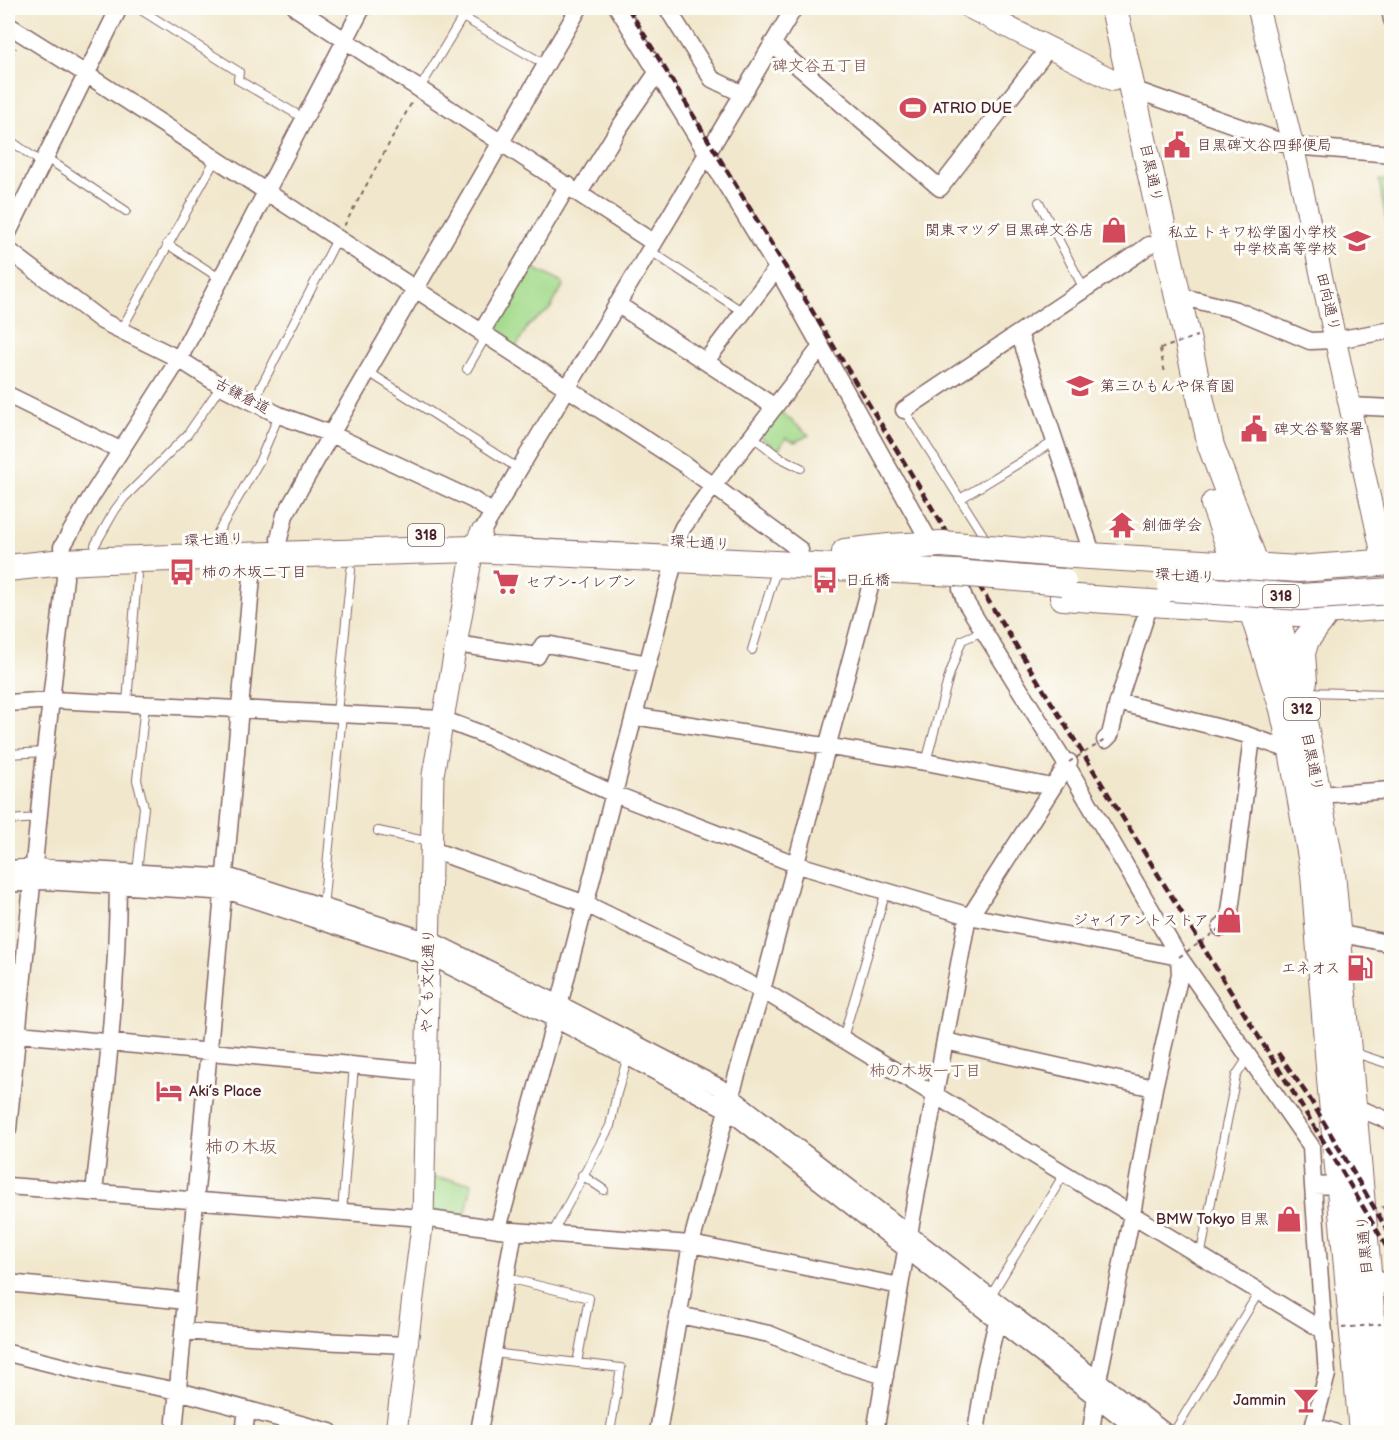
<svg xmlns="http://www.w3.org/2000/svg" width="1399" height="1440" viewBox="0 0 1399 1440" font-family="'Balsamiq Sans','Klee One',sans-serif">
	<rect width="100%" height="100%" fill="#fdfcf7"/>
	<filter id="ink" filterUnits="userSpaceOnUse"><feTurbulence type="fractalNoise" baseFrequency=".0167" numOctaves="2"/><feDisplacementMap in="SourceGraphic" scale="12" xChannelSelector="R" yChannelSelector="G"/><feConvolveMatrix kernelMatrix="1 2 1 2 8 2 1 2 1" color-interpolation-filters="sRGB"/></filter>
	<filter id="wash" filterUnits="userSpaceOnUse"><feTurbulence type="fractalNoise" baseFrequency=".008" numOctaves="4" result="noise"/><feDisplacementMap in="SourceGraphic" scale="24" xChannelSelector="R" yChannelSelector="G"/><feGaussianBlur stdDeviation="1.35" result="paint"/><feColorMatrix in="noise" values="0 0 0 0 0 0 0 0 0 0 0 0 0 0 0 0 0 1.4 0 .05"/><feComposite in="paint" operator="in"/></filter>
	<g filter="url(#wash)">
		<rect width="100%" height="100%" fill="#f1e7cc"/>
		<!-- green -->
		<path fill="#a4db8c" stroke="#777d5c" stroke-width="1.5" d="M 1379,180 L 1391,181 L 1391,247 Z
			M 524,263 L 564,284 L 550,309 L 528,326 L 514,351 L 486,332 Z
			M 777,409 L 809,435 L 795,442 L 786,438 L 778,450 L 762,438 L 761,431 Z
			M 429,1177 L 472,1183 L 464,1222 L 427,1216 Z"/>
	</g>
	<g filter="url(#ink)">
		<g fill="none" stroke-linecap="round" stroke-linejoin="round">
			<!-- service casing -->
			<g stroke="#846563" stroke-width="10">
				<path id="service" d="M 138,8 L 239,72 L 238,80 L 305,119
					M 447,8 L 546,65
					M 420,88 L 468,8
					M 8,139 L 42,163
					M 45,157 L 126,211
					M 1039,202 L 1084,289
					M 167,244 L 221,279
					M 649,250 L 743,312
					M 121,330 L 215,160
					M 467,369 L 486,336
					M 367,371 L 519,469
					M 253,402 L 337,239
					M 904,410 L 988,543
					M 752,436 L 779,457 L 801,468
					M 960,499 L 1055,441
					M 213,541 L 260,460 L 279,415
					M 95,545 L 115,510 L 124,498 L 187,435 L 221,386
					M 752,650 L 777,567
					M 1304,692 L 1392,694
					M 127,703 L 137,576
					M 337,713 L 351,570
					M 8,754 L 45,752
					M 926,762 L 949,676 L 962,640 L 983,631
					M 8,820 L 39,818
					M 378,831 L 430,842
					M 137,873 L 144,807 L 137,780 L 145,704
					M 323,907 L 342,714
					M 843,1038 L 886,891
					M 1352,1052 L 1392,1065
					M 582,1175 L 604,1190
					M 342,1212 L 354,1065
					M 552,1234 L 610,1126 L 617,1093 L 628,1057
					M 1200,1257 L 1236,1076 L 1249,1056
					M 507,1278 L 589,1298 L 577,1363
					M 990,1297 L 1064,1174
					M 493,1353 L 621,1368 L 610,1432
					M 1174,1432 L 1259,1292"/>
			</g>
			<!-- minor casing -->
			<g stroke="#846563" stroke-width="19">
				<path id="minor" d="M 296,8 L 654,243
					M 618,8 L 777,268 L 931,544
					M 667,8 L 712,79 L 743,94
					M 1390,8 L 1392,20
					M 8,25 L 86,74 L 685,465 L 800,550
					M 772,44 L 940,188 L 1041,58 L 1048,47
					M 1127,87 L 1293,146 L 1392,154
					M 579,193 L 619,128 L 657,73
					M 8,233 L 119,8
					M 8,250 L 102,321 L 179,359 L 221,386 L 279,415 L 331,434 L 473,500 L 493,513
					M 1180,302 L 1191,299 L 1236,310 L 1310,341 L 1336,340 L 1392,330
					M 617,304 L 775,407
					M 481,333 L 568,185
					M 1019,333 L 1093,556
					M 706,361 L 777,268
					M 8,395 L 120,450
					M 1350,406 L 1392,408
					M 904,410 L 1137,254 L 1149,245
					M 481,533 L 794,8
					M 279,539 L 285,515 L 331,434 L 579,8
					M 677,540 L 683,527 L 714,485 L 821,347
					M 62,547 L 91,497 L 179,359 L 362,8
					M 961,589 L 965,601 L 1066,764 L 1179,957 L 1311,1146 L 1313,1186 L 1340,1185
					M 456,644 L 537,656 L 543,645 L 551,645 L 648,664
					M 1118,702 L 1244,734 L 1292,751
					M 8,703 L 52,700 L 442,719 L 487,736 L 614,794 L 795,864 L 969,916 L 1179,957 L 1180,974 L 1154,1088 L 1132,1214 L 1098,1380 L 1091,1432
					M 634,716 L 926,762 L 1052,787
					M 1105,740 L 1110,735 L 1118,702 L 1150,603
					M 1318,795 L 1392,790
					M 432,850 L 586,904 L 762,990 L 1324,1331
					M 8,869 L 34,867 L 233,878 L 436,943 L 559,1004 L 719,1087 L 1165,1432
					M 8,884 L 42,881 L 231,892 L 436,959 L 602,1043 L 728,1110 L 1140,1432
					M 1221,928 L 1229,920 L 1252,737
					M 1337,933 L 1392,944
					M 8,1033 L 425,1072
					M 945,1041 L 1154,1088
					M 1352,1112 L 1365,1111 L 1392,1122
					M 8,1129 L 45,752 L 65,578 L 63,562
					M 8,1186 L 423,1218 L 514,1231 L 691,1244 L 900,1286
					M 94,1192 C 106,1090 117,989 118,887
					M 498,1229 L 557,1013 L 675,558
					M 1368,1272 L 1392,1290
					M 8,1283 L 186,1301
					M 679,1315 L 769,1334 L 838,1362 L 885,1376
					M 183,1331 L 318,1341 L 407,1345
					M 8,1353 L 101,1376 L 178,1391 L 330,1432
					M 1314,1426 L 1334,1432
					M 174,1432 L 254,555
					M 244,1432 L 247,1410
					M 479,1432 L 514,1231
					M 658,1432 L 691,1244 L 731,1095 L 762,990 L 873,576
					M 875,1432 L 906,1251 L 967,921 L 1069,762
					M 976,1432 L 986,1368 L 997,1321
					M 1312,1432 L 1327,1374 L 1313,1186"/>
			</g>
			<!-- tertiary casing -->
			<g stroke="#846563" stroke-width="23">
				<path id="tertiary" d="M 970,8 L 1113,80
					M 1258,8 L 1293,146 L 1384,563
					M 396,1432 L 423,1218 L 433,775 L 473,549 L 481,533"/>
			</g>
			<!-- primary casing -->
			<g stroke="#846563" stroke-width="28">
				<path id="primary" d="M 1114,8 L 1211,446 L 1280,630 L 1302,711 L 1318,795 L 1332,873 L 1368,1272 L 1380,1432
					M 1214,504 L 1252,610 L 1283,709 L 1292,751 L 1314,874 L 1330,1079 L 1362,1432
					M 845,552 L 889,547 L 942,544
					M 1058,554 L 1298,569 L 1392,562
					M 8,568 L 63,562 L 107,560 L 473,549 L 956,573
					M 1063,597 L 1297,613 L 1392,606
					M 1304,682 L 1302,653 L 1306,640 L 1327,612"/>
			</g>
			<!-- path -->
			<path stroke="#846563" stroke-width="2" stroke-dasharray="4.5 4.5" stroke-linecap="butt" d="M 8,65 L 16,48
				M 344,226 L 412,102
				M 1160,349 L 1165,373
				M 1382,1206 L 1392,1221"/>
			<!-- service -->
			<use href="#service" stroke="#fff" stroke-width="8"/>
			<!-- minor -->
			<use href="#minor" stroke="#fff" stroke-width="16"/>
			<!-- tertiary -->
			<use href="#tertiary" stroke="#fff" stroke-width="21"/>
			<!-- primary -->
			<use href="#primary" stroke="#fff" stroke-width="26"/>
			<!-- rail -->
			<path stroke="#4a1f2b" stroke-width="4.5" stroke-dasharray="9 4.5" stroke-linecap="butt" d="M 628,8 L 994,610 L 1340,1168 L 1392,1256
				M 1278,1053 L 1310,1099 L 1392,1238"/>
			<!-- primary-bridge casing -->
			<g stroke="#846563" stroke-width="28" stroke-linecap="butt">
				<path id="primary-bridge" d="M 942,544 L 1058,554
					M 956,573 L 1063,582
					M 1171,588 L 1301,597 L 1392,591"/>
			</g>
			<!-- path-bridge -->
			<path stroke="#846563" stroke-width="2" stroke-dasharray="4.5 4.5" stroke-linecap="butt" d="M 1160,349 L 1197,336
				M 1069,762 L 1105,740
				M 1179,957 L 1221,928
				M 1342,1328 L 1381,1324"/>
			<!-- primary-bridge -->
			<use href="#primary-bridge" stroke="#fff" stroke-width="26"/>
		</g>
	</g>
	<!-- icons -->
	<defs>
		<g id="stadium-bare" transform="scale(2.07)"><path d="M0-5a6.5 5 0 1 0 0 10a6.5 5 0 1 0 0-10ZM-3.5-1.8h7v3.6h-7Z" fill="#d1495b" stroke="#fdfcf7" stroke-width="2.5" paint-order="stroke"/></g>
		<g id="civic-bare" transform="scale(2.07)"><path d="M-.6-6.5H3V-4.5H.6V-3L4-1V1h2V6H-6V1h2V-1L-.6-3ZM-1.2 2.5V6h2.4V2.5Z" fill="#d1495b" stroke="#fdfcf7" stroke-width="2.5" paint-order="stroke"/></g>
		<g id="shop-bare" transform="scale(2.07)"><path d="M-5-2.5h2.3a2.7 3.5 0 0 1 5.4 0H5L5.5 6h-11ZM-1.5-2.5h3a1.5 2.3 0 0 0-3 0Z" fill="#d1495b" stroke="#fdfcf7" stroke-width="2.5" paint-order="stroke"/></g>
		<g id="school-bare" transform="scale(2.07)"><path d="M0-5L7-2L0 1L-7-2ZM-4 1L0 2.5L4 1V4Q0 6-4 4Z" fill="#d1495b" stroke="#fdfcf7" stroke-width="2.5" paint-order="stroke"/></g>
		<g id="temple-bare" transform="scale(2.07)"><path d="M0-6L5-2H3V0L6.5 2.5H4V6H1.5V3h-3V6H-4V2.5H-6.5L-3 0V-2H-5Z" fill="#d1495b" stroke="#fdfcf7" stroke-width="2.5" paint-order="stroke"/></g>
		<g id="bus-bare" transform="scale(2.07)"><path d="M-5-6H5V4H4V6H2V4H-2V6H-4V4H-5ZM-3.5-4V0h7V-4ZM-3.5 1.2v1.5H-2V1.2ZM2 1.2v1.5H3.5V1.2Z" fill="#d1495b" stroke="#fdfcf7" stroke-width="2.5" paint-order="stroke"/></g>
		<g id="supermarket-bare" transform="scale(2.07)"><path d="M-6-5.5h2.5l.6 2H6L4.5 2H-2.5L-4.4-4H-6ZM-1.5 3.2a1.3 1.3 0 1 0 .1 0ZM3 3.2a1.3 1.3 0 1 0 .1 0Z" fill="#d1495b" stroke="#fdfcf7" stroke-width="2.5" paint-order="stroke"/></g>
		<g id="fuel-bare" transform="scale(2.07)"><path d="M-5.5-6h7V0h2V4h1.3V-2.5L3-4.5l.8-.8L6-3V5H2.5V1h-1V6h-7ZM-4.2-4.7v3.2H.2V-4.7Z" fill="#d1495b" stroke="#fdfcf7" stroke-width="2.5" paint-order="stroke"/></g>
		<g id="hotel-bare" transform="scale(2.07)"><path d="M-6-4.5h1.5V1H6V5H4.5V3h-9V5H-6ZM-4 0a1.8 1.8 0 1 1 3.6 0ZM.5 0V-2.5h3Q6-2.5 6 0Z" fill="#d1495b" stroke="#fdfcf7" stroke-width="2.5" paint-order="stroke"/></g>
		<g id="bar-bare" transform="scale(2.07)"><path d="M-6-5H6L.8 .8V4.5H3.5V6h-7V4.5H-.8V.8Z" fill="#d1495b" stroke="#fdfcf7" stroke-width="2.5" paint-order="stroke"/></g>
	</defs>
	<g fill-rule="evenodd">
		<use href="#stadium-bare" x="913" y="108"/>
		<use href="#civic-bare" x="1177" y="145"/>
		<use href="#shop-bare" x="1114" y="230"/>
		<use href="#school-bare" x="1357" y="241"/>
		<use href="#school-bare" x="1080" y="386"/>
		<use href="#civic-bare" x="1254" y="429"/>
		<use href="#temple-bare" x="1122" y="525"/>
		<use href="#bus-bare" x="182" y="572"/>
		<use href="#bus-bare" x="825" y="580"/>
		<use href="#supermarket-bare" x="506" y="582"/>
		<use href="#shop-bare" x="1229" y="920"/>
		<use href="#fuel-bare" x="1360" y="968"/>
		<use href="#hotel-bare" x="169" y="1091"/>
		<use href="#shop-bare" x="1289" y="1219"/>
		<use href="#bar-bare" x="1306" y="1400"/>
	</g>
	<g text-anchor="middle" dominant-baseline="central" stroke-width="6" stroke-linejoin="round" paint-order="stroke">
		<!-- shield labels -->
		<g fill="#fdfcf7" stroke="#806168" stroke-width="1.5">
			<rect x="408" y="524" width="36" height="22" rx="4.5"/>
			<rect x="1263" y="585" width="36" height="22" rx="4.5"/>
			<rect x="1284" y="698" width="36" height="22" rx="4.5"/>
		</g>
		<g font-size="14" font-weight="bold" fill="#4a1f2b">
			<text x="426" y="535">318</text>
			<text x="1281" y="596">318</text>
			<text x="1302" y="709">312</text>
		</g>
		<!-- poi labels -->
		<g font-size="15" fill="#4a1f2b" stroke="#fdfcf7" text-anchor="start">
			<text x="933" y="108">ATRIO DUE</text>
			<text x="1197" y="145">目黒碑文谷四郵便局</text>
			<text x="1094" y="230" text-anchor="end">関東マツダ 目黒碑文谷店</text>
			<text x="1337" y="232" text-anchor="end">私立 トキワ松学園小学校<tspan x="1337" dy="17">中学校高等学校</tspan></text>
			<text x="1100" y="386">第三ひもんや保育園</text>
			<text x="1274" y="429">碑文谷警察署</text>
			<text x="1142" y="525">創価学会</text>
			<text x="202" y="572">柿の木坂二丁目</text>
			<text x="845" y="580">日丘橋</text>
			<text x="526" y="582">セブン-イレブン</text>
			<text x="1209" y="920" text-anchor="end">ジャイアントストア</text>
			<text x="1340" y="968" text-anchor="end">エネオス</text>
			<text x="189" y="1091">Aki’s Place</text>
			<text x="1269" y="1219" text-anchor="end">BMW Tokyo 目黒</text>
			<text x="1286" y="1400" text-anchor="end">Jammin</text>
		</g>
		<!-- street labels -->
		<g font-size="15" fill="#4a1f2b" stroke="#fdfcf7">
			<text transform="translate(1151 173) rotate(78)">目黒通り</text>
			<text transform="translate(1328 302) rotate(77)">田向通り</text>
			<text transform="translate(242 396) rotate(28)">古鎌倉道</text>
			<text transform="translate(214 540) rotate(-2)">環七通り</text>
			<text transform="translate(700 543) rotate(4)">環七通り</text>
			<text transform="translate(1185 576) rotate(4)">環七通り</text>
			<text transform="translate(1312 762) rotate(79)">目黒通り</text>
			<text transform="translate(428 981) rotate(-89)">やくも文化通り</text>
			<text transform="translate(1365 1245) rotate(-95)">目黒通り</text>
		</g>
		<!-- neighbourhood labels -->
		<g font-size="16" fill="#774c4a" stroke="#fdfcf7">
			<text x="820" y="66">碑文谷五丁目</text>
			<text x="925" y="1071">柿の木坂一丁目</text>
		</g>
		<!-- quarter labels -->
		<g font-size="18" fill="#774c4a" stroke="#fdfcf7">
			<text x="241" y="1147">柿の木坂</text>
		</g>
	</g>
	<!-- margin -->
	<rect width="1399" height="1440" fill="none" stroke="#fdfcf7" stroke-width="30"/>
</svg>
